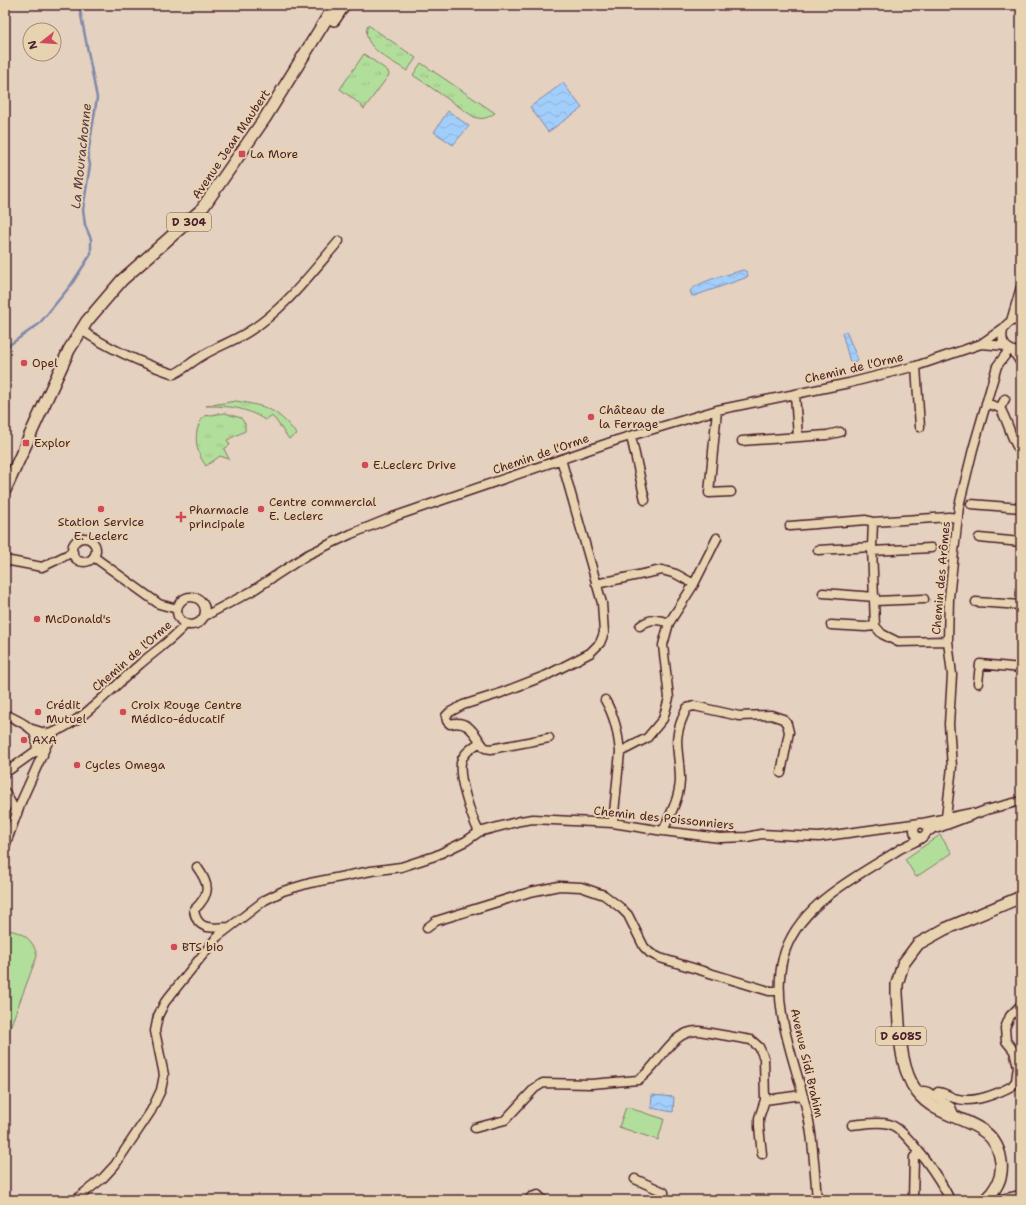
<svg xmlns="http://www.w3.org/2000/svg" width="1026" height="1205" viewBox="0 0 1026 1205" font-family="'Shantell Sans',sans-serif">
	<defs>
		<pattern id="grass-tufts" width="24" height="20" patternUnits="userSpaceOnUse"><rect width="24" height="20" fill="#b2de9b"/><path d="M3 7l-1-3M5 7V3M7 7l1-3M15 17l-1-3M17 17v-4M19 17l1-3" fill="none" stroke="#9bbe86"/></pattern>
		<pattern id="water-waves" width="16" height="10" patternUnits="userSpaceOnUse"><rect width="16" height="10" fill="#a2cefc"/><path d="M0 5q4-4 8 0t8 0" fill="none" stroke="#8db0d8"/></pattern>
	</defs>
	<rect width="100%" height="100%" fill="#e4d1c0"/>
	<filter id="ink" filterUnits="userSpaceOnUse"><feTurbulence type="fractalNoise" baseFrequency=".025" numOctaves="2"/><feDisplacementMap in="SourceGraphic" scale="8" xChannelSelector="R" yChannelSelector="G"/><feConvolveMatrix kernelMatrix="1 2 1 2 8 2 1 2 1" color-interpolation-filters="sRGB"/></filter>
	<g filter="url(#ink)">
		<!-- grass -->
		<path fill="url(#grass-tufts)" stroke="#7e7e63" d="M 368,25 L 416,58 L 407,71 C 393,61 359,47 368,25 Z
			M 364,54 L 388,71 L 389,75 L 364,109 L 360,104 L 340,89 Z
			M 421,63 L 495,113 C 487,118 483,120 474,117 L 413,75 Z
			M 236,401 C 269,407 275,408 297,434 L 289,439 L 275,419 L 271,416 L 265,420 C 245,407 229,406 206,406 Z
			M 225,413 L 241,418 L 245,424 L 245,431 L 227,440 L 230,445 L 224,449 L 229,459 L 220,456 L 206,466 C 195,451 192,431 204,416 Z"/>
		<!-- pitch -->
		<path fill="#b2de9b" stroke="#7e7e63" d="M 940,835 L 952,853 L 916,877 L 905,859 Z
			M 9,930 C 25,933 34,941 37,956 L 5,1041 L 5,931 Z
			M 626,1107 L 664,1119 L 658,1140 L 619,1127 Z"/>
		<!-- water -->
		<path fill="url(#water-waves)" stroke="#7f88a8" d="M 563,83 L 582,108 L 548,132 L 530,107 Z
			M 448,111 L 469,126 L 453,145 L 434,132 Z
			M 743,270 L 747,272 L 748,276 L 745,278 L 694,296 L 692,296 L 690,291 C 700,280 728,275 743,270 Z
			M 846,331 L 858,360 L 857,361 L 850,362 L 842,333 Z
			M 652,1095 L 674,1097 L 673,1112 L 651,1108 Z"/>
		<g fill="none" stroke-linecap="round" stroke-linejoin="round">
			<!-- stream -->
			<path stroke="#7f88a8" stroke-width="2.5" d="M 5,348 L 39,324 L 71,285 L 91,254 L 91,239 L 85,225 L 83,209 L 90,165 L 88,154 L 97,98 L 79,5"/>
			<!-- minor casing -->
			<g stroke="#4a1f2b" stroke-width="11">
				<path id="minor" d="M 1021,320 C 995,318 997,355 1021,351
					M 1011,321 L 1021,287
					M 81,330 C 110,349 141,363 174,374 C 183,370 189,364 197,359 C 213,348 232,342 248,332 C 285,309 311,273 339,241
					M 981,344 L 1006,346
					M 1013,351 L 1021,363
					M 916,366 L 920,427
					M 795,394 L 798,437
					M 986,403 L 1000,408 C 1009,423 1011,440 1021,453
					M 1000,408 L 1005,399
					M 717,410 L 709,493 L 731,492
					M 631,436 L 645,500
					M 742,441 L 827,435 L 840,432
					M 971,504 L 1021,508
					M 873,522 L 872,547 L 875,626 L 882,634 L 898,642 L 948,641
					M 790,526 L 866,520 L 873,522 L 949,517 L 958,518
					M 979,538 L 1021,542
					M72 550a12 12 0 1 1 24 0a12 12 0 1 1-24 0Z
					M 818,550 L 872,547
					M 872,551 L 931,548
					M 94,557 L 159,604 L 177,609
					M 5,560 L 42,567 L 73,552
					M 596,584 L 662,570 L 676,574 L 694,584
					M 823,593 L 875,597
					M177 611a14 14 0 1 1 28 0a14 14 0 1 1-28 0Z
					M 875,601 L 924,599
					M 976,602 L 1021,605
					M 205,616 L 252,591 L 307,555 L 351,534 L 393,517 L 617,440 L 717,410 L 849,383 L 916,366 L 981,344 L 1005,327
					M 831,625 L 865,627 L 875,626
					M 640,626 C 650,618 658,619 669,623
					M 978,683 L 980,664 L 1021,668
					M 605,700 C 615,717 618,733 620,752
					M 5,714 C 22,723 41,728 36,751 L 43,755
					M 32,729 L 48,734 C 79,726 114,686 139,665 C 155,651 172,640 185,625
					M 549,738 L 491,749 L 485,748 C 475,736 470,719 450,724 L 447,721 L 446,716 L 450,712 L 463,705 L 498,694 L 547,675 L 590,653 L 600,643 L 604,633 L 602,603 L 561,459
					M 5,773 L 40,748
					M 5,792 L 17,814
					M 613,823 L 620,752 L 647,738 L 663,719 L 669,698 L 663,645 L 669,623 L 694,584 L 717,538
					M 938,828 L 986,810 L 1021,801
					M 931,830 L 946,817 L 952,767 L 949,724 L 952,675 L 948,641 L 949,598 L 959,506 L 973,449 L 997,366 L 1010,349
					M 663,831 C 670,815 679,799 680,781 C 680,748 670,742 687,708 L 694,706 L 739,716 L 771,715 L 783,719 L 787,724 L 789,732 L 781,773
					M 479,832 C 472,818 456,774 462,759 C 465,752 474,746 480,742
					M 920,838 C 913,835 912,828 918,824 L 971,813
					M 5,846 L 21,802 L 52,733
					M 197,867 C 210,885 211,894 194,910 C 197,931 212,928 229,927
					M 427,928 L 436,921 L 530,892 L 559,886 L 581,887 L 604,895 L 621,908 L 628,915 L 644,947 L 650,953 L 660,958 L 769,991 L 780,991
					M 918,1093 L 924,1091 L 928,1092 L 951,1107 L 956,1119
					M 934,1096 L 938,1092 C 944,1092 951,1098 958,1099 C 974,1103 997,1094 1012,1086 L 1016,1081 L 1018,1066 L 1014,1051 L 1006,1041 L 1005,1028 L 1010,1016 L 1021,1005
					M 765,1100 L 802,1095
					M 852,1125 C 864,1124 878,1121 889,1124 C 907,1129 942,1182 950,1200
					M 475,1128 L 505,1120 L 535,1088 L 543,1083 L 591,1084 L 638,1080 C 660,1066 670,1030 699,1031 L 751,1040 L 759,1047 L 764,1058 L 765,1100 L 759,1118 L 759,1127 L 762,1154
					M 635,1179 L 664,1192 L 665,1200
					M 990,1196 L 997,1200 L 1021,1195
					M 531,1197 L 538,1195 L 543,1200
					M 75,1200 L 103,1178 L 115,1165 L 151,1111 L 161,1090 L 164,1075 L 155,1031 L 158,1016 L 165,1002 L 217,937 L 265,900 L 283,891 L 310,883 L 371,871 L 401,867 L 435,856 L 466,841 L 479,832 L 520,821 L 533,819 L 613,823 L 663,831 L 720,838 L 747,837 L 761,834 L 819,837 L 920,823
					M 817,1200 C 815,1176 814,1151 810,1127 C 802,1074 769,1014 783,958 C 797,904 857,877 900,849 C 908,844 927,839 928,829 L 923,823
					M 913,1200 L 914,1157 L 919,1153"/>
			</g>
			<!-- major casing -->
			<g stroke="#4a1f2b" stroke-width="14">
				<path id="major" d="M 334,20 L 344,5
					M 5,490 L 69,350 L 87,321 L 122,280 L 201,210 L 265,118 L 335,5
					M 985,1200 C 996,1190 1003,1177 1001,1162 C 996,1115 942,1125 917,1092 C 898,1067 900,1026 897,995 L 897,984 L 903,964 L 918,944 L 945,929 L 1021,897"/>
			</g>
			<!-- minor -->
			<use href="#minor" stroke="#e8d3b1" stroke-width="8"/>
			<!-- major -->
			<use href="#major" stroke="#e8d3b1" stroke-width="11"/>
		</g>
	</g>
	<!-- markers -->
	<g fill="#d1495b" stroke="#e8d3b1" stroke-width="1.5">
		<rect x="238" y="150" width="8" height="8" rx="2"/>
		<circle cx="24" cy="363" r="4"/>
		<circle cx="591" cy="417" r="4"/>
		<rect x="22" y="439" width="8" height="8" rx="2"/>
		<circle cx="365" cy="465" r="4"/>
		<circle cx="101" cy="509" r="4"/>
		<circle cx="261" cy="509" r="4"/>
		<path d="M179 511h4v4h4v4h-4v4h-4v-4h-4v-4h4z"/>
		<circle cx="37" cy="619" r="4"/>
		<circle cx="38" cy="712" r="4"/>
		<circle cx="123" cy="712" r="4"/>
		<circle cx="24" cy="740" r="4"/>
		<circle cx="77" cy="765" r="4"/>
		<circle cx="174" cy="947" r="4"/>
	</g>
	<g text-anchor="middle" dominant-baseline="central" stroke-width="4" stroke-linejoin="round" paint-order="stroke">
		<!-- shield labels -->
		<g fill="#e8d3b1" stroke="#795553" stroke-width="1">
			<rect x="167" y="213" width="44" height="18" rx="3"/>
			<rect x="876" y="1027" width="50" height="18" rx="3"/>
		</g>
		<g font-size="11" font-weight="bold" fill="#4a1f2b">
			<text x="189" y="222">D 304</text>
			<text x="901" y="1036">D 6085</text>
		</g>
		<!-- street labels -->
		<g font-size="12" fill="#4a1f2b" stroke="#e8d3b1">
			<text transform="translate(231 144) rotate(-56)">Avenue Jean Maubert</text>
			<text transform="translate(854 368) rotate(-13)">Chemin de l'Orme</text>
			<text transform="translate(541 454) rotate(-19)">Chemin de l'Orme</text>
			<text transform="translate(941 578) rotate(-85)">Chemin des Arômes</text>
			<text transform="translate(132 656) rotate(-41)">Chemin de l'Orme</text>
			<text transform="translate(664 818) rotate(6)">Chemin des Poissonniers</text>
			<text transform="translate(807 1063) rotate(77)">Avenue Sidi Brahim</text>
		</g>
		<!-- poi labels -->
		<g font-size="12" fill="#4a1f2b" stroke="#e8d3b1" text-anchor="start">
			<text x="250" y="154">La More</text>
			<text x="32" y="363">Opel</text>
			<text x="599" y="410">Château de<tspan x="599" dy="14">la Ferrage</tspan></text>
			<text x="34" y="443">Explor</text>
			<text x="373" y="465">E.Leclerc Drive</text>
			<text x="269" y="502">Centre commercial<tspan x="269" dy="14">E. Leclerc</tspan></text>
			<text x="189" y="510">Pharmacie<tspan x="189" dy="14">principale</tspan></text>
			<text x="101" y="522" text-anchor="middle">Station Service<tspan x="101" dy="14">E. Leclerc</tspan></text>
			<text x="45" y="619">McDonald's</text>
			<text x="46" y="705">Crédit<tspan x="46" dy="14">Mutuel</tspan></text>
			<text x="131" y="705">Croix Rouge Centre<tspan x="131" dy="14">Médico-éducatif</tspan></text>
			<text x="32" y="740">AXA</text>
			<text x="85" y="765">Cycles Omega</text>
			<text x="182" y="947">BTS bio</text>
		</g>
		<!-- water labels -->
		<g font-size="13" font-style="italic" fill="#57394a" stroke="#e8d3b1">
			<text transform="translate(81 156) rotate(-84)">La Mourachonne</text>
		</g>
	</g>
	<!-- margin -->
	<rect width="1026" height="1205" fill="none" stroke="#e8d3b1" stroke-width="20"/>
	<rect x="10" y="10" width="1006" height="1185" fill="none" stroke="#4a1f2b" stroke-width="1.5" filter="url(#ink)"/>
	<!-- north arrow -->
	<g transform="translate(42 42) rotate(253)"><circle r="19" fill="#e8d3b1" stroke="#a98b7b"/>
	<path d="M0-3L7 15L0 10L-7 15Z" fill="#d1495b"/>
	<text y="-6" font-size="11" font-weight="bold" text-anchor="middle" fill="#4a1f2b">N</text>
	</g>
</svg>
